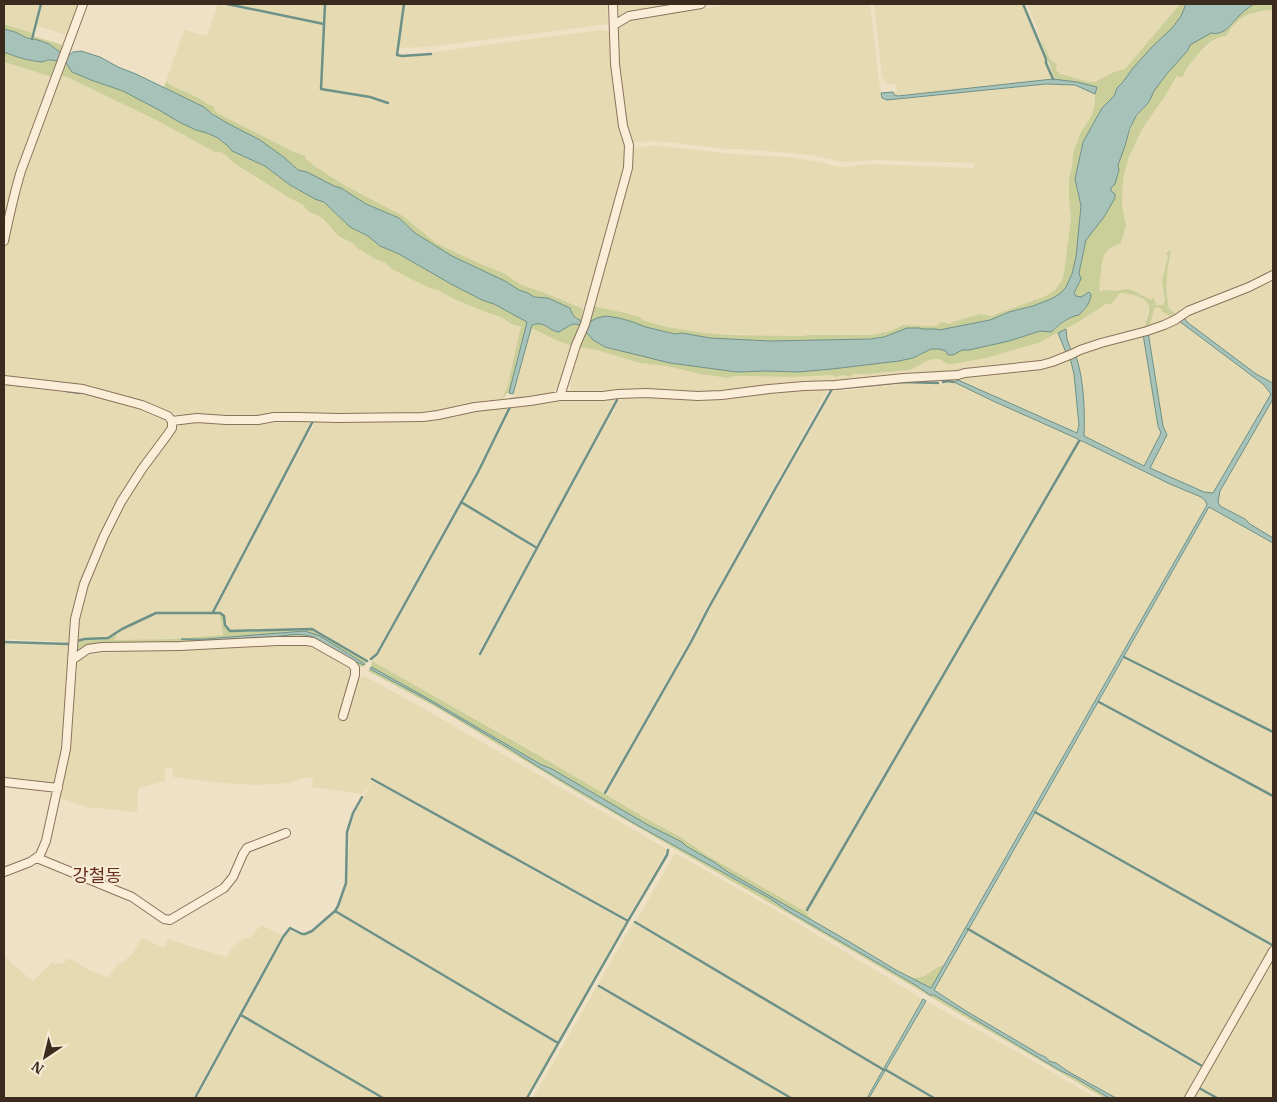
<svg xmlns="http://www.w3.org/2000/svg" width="1277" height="1102" viewBox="0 0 1277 1102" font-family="'IBM Plex Serif','Noto Sans KR',serif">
	<rect width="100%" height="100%" fill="#efe1c5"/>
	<!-- farmland -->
	<path fill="#e5dab2" d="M 4,4 L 39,4 L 32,33 L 4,24 Z
		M 42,4 L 80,4 L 67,35 L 37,26 Z
		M 218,4 L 323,25 L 320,89 L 371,99 L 390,105 L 391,102 L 370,96 L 322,88 L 326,4 L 403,4 L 396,56 L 402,57 L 432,55 L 434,52 L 601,30 L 609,31 L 615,102 L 619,122 L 626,146 L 627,154 L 624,174 L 610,218 L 586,304 L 583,309 L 545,293 L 522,285 L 501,272 L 478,263 L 436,243 L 403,216 L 344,185 L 316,167 L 306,159 L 305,156 L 292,151 L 217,113 L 210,105 L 207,104 L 199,98 L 170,85 L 166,81 L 184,30 L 207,36 Z
		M 233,4 L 324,4 L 323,22 L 319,22 Z
		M 406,4 L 607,4 L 608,24 L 426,47 L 399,48 Z
		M 618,4 L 688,4 L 619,17 Z
		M 736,4 L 870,4 L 879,81 L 882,98 L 884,99 L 922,97 L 1046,84 L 1075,85 L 1095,94 L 1095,103 L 1092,115 L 1081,132 L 1073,153 L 1072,167 L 1069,178 L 1069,200 L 1071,219 L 1066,265 L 1062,280 L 1055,290 L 1049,294 L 1038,300 L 991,316 L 975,315 L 950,324 L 942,322 L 936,326 L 897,327 L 890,331 L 872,335 L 783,336 L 705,333 L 667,327 L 645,321 L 639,317 L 626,313 L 592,306 L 632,148 L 650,146 L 671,147 L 731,154 L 789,157 L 820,162 L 834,166 L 846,167 L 867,164 L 974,168 L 974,163 L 877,160 L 843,162 L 812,155 L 792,153 L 741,149 L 725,149 L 676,143 L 650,141 L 630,143 L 625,124 L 617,27 L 626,22 L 665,14 Z
		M 874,4 L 1021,4 L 1045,59 L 1051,79 L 898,96 L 894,95 L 893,92 L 897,91 L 896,85 L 886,83 L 882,77 Z
		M 1027,4 L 1180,4 L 1125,69 L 1114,72 L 1095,82 L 1088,82 L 1060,74 L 1056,70 L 1057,64 L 1050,59 Z
		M 1273,10 L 1273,272 L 1179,316 L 1169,309 L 1167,300 L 1166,279 L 1171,250 L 1168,256 L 1163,276 L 1162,281 L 1165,300 L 1163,305 L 1156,305 L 1151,300 L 1132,290 L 1128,289 L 1115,291 L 1106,290 L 1101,292 L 1099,278 L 1102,257 L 1105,252 L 1111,247 L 1121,243 L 1126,225 L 1122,205 L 1123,179 L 1129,157 L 1142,129 L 1165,96 L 1177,76 L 1183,76 L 1195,57 L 1216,39 L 1229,33 L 1236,22 L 1244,17 L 1255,13 Z
		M 4,62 L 52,77 L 10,198 L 4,222 Z
		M 58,75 L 67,77 L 90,88 L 156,120 L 183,135 L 224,153 L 228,157 L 229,160 L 234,164 L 277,190 L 288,197 L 303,205 L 309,212 L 319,216 L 324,221 L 337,236 L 343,239 L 354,244 L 358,249 L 370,255 L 375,259 L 386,263 L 398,272 L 430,288 L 438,289 L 452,298 L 478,309 L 503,318 L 506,322 L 517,326 L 522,326 L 507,389 L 505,391 L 502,400 L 481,401 L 448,410 L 427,412 L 235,418 L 182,416 L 149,405 L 4,378 L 4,248 L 14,200 Z
		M 1269,281 L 1273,295 L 1273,383 L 1256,374 L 1187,322 L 1184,317 L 1190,314 Z
		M 1120,293 L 1131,294 L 1139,297 L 1147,302 L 1149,305 L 1144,330 L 1072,353 L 1067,339 L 1066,329 L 1106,304 L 1111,304 Z
		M 1155,307 L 1160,308 L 1166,312 L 1172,319 L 1149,328 Z
		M 1179,321 L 1263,384 L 1271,394 L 1213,494 L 1204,492 L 1150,468 L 1167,435 L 1163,426 L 1148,332 Z
		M 531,328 L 558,341 L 573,346 L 561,383 L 555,391 L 547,396 L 517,399 L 513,394 Z
		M 1058,333 L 1067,355 L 1051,361 L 980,371 L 715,392 L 643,390 L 583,394 L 576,394 L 571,391 L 570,385 L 579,347 L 597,350 L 640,363 L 667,366 L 700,374 L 728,378 L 735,376 L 793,377 L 832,375 L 835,377 L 843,375 L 849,377 L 854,374 L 867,374 L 910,370 L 929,360 L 935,359 L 940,359 L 947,364 L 953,364 L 986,358 L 1038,343 Z
		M 1143,334 L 1158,426 L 1161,433 L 1144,466 L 1084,436 L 1085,422 L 1082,388 L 1076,356 L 1084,352 Z
		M 1070,358 L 1074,374 L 1079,425 L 1077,433 L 958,380 L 960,377 Z
		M 948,382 L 954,382 L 993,401 L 1078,439 L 863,810 L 806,911 L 808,910 L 944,674 L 1080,442 L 1082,441 L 1170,484 L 1201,497 L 1205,499 L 1207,505 L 943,965 L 940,966 L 924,977 L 917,978 L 909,978 L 896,970 L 848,941 L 814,922 L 806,912 L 708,856 L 679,836 L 654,823 L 606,795 L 694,640 L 694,636 L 833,391 L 851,390 L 903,383 L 937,385 Z
		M 4,385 L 80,394 L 81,392 L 115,400 L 158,414 L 165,418 L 169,425 L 168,430 L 99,538 L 84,574 L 73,610 L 71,624 L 71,642 L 4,639 Z
		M 796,389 L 828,389 L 692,634 L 690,640 L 603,794 L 527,748 L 372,661 L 378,656 L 462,504 L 535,549 L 478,653 L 479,655 L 481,655 L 621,397 L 633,398 L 642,396 Z
		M 617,397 L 537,546 L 463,502 L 502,428 L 512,406 Z
		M 1273,399 L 1273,538 L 1250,524 L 1245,519 L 1220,506 L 1218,502 L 1220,491 Z
		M 509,406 L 476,471 L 375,654 L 368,660 L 317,630 L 311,628 L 232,631 L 228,627 L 225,616 L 222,613 L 214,612 L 314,425 L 315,421 L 426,420 L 446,418 L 478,410 Z
		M 312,421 L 211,612 L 155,612 L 119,629 L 108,636 L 75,639 L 79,604 L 112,521 L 144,472 L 174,431 L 178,427 L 185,423 L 193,422 L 222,424 L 259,424 Z
		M 1209,507 L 1273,543 L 1273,730 L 1125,656 Z
		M 216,613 L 220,614 L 221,616 L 223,633 L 222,635 L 173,639 L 113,640 L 119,631 L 157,614 Z
		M 4,643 L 71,645 L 58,776 L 55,783 L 4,778 Z
		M 281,644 L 306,645 L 325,654 L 350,670 L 353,675 L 339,714 L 346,716 L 359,679 L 364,676 L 414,703 L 667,849 L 665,854 L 627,919 L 373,778 L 363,794 L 312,787 L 313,778 L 303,778 L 288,783 L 255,785 L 222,783 L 173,777 L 172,768 L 165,767 L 165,781 L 138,788 L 137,812 L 86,807 L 61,798 L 69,748 L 76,662 L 82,657 L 94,654 L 153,649 Z
		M 1123,658 L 1273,734 L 1273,794 L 1100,701 Z
		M 1098,703 L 1273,797 L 1273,943 L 1272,944 L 1036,811 Z
		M 372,781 L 626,922 L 558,1042 L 337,911 L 343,896 L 347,882 L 350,828 L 357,809 Z
		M 1035,813 L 1272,947 L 1203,1065 L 968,928 Z
		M 675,853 L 784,915 L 923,999 L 884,1069 L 636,921 Z
		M 336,913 L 557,1044 L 526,1098 L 385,1098 L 242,1015 L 285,936 L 290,930 L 301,935 L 307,935 Z
		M 633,923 L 883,1071 L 867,1098 L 794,1098 L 598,984 Z
		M 261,925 L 282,935 L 193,1098 L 4,1098 L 4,956 L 23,973 L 33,981 L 52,962 L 56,964 L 63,963 L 69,958 L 85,968 L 108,978 L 118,964 L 122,963 L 133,953 L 142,938 L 164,948 L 168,939 L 202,950 L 227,957 L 232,948 L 240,941 L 245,938 L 250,938 Z
		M 967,930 L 1201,1068 L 1184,1098 L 1114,1097 L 1089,1082 L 1069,1072 L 1056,1063 L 1049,1061 L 1048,1058 L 1044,1056 L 1038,1054 L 1034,1051 L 966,1011 L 939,994 L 934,990 Z
		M 1273,956 L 1273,1098 L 1219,1098 L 1198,1086 Z
		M 597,986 L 679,1035 L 789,1098 L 533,1098 Z
		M 926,1001 L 1021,1054 L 1096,1098 L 936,1098 L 886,1069 Z
		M 242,1017 L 302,1052 L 380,1098 L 197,1098 Z
		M 885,1071 L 931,1098 L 869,1098 Z
		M 1197,1088 L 1215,1098 L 1192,1098 Z"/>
	<!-- green -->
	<path fill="#cace99" d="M 1180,4 L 1186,4 L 1181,16 L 1173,27 L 1146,54 L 1133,68 L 1123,82 L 1117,88 L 1114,96 L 1102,108 L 1083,142 L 1080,152 L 1076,187 L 1081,206 L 1076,257 L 1072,274 L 1066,287 L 1061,293 L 1051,299 L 1033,306 L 1009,312 L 990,320 L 972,324 L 964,325 L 939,330 L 894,333 L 884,337 L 864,339 L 770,341 L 710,338 L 682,333 L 675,334 L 646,327 L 633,322 L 619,318 L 607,316 L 587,324 L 592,306 L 626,313 L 639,317 L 645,321 L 667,327 L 705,333 L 733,335 L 801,336 L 810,335 L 872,335 L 890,331 L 903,325 L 925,326 L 936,326 L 942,322 L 950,324 L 953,322 L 980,314 L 991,316 L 1044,297 L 1055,290 L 1062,280 L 1064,273 L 1071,219 L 1069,200 L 1069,178 L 1072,167 L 1073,153 L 1081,132 L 1092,115 L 1095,103 L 1095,94 L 1097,87 L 1077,82 L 1055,80 L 1037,29 L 1050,59 L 1057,64 L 1056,70 L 1060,74 L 1065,75 L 1088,82 L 1095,82 L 1114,72 L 1125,69 Z
		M 1254,4 L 1273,4 L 1273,10 C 1261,11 1245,13 1236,23 C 1232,26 1230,31 1226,36 C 1210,36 1190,62 1183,76 L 1181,77 L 1177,76 L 1165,96 L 1142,129 L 1129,157 L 1123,179 L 1122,205 L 1126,225 L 1121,243 C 1104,249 1103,254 1101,270 C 1100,278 1099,284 1100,291 L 1106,290 L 1115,291 L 1128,289 L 1132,290 L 1151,300 L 1154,298 L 1156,305 L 1163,305 L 1165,300 L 1162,281 L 1168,256 L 1166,253 L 1171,250 C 1167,271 1164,287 1169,309 L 1179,316 L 1172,319 L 1166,313 L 1163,312 L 1160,308 L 1155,307 L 1149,328 L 1144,330 C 1145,323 1150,313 1149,306 C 1147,297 1128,293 1120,293 L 1111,304 L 1106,304 L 1075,324 L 1038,343 L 986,358 L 953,364 L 947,364 L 940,359 L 935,359 L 929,360 L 910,370 L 867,374 L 854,374 L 849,377 L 843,375 L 835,377 L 832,375 L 793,377 L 735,376 L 728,378 L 700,374 L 667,366 L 640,363 L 597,350 L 579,347 L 586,328 C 588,337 596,343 605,347 L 670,363 L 737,372 L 767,371 L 798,372 L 899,361 L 913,358 L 931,349 L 939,349 L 946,351 L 958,352 L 962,350 L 969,350 L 1009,341 L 1040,331 L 1051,332 L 1070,318 L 1084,311 L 1091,297 L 1086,293 L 1081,297 L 1076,297 L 1074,293 L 1081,279 L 1079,273 L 1086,240 L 1104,217 L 1112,203 L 1111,188 L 1115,184 L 1119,170 L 1118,165 L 1134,120 L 1149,102 L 1154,91 L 1166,75 L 1182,57 L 1188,50 L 1190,45 L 1211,33 L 1230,26 L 1240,15 Z
		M 4,24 L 32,33 L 30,39 L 15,32 L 4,29 Z
		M 33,36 L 63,45 L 61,55 C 56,46 43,40 33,39 Z
		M 4,52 L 17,57 L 37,62 L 59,59 L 52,77 L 4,62 Z
		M 65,61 L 72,72 L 91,80 L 123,91 L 159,110 L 179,122 L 196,130 L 207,133 L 218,138 L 228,146 L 232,151 L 265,166 L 290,185 L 315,199 L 324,202 L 350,227 L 368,236 L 380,246 L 399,254 L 451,284 L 482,300 L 494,304 L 527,322 L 509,393 L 507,393 L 502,400 L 505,391 L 507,389 L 521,326 C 515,326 507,323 503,318 L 478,309 L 452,298 L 438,290 L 430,288 L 413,280 L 392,269 L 386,263 L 375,259 L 363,251 L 358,249 L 354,244 L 338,236 L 324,220 L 319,216 L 309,212 L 303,205 L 288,197 L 277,190 L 235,164 C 228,159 225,150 215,152 L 156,120 L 90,88 L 67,77 L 58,75 Z
		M 166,81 L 170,85 L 199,98 L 207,104 L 213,106 L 215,111 L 217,113 L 292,151 L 305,156 L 306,159 L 316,167 L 344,185 L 403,216 L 436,243 L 478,263 L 501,272 L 522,285 L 545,293 L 583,309 L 581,323 C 578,316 573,320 570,308 L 548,298 L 534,297 L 528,293 L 519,290 L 505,281 L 452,256 L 415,233 L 399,218 L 366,204 L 341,188 L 334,186 L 307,173 L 298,170 L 285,158 L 260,140 L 229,124 L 196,103 L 164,88 Z
		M 534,323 C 542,322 549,326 554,331 L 561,331 L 563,328 L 568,327 L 574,324 L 581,325 L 573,346 L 558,341 L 531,328 L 532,325 Z
		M 220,614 L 223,616 L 224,625 L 230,632 L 312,630 L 367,662 L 365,664 L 320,636 L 292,632 L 187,640 L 273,637 L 297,634 L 313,637 L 356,662 L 364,665 L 363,667 L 356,665 L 312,640 L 90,646 L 80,649 L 76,653 L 75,642 C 89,639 105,642 117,634 L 114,640 L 173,639 L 222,635 L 223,633 Z
		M 372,661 L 526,748 L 654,823 L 679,836 L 708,856 L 806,912 L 812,920 L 728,872 L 714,862 L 686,846 L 682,842 L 648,825 L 552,769 L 540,764 L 427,698 L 371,667 Z
		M 370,669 L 424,698 L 501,744 L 537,766 L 637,825 L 769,898 L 788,911 L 917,986 L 930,995 L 934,995 L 1059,1070 L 1074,1077 L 1109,1098 L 1104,1098 L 784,911 L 580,794 L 436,707 L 368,671 Z
		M 943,965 L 944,966 L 931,988 L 909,978 C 929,979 928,971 943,965 Z"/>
	<!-- water -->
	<path fill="#a7c3b9" stroke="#6d9187" d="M 1186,4 L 1254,4 C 1249,7 1243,12 1238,17 C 1230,25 1224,36 1211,33 L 1190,45 L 1188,50 L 1166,75 L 1154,91 L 1149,102 L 1136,116 L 1130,128 L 1125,146 L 1118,165 L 1119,170 L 1115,184 L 1111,188 L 1111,191 L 1115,194 L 1115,198 L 1104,217 L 1086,240 L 1079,273 L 1081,279 L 1074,293 L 1076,296 L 1081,297 L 1089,292 L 1091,294 C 1091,302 1085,309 1079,315 C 1069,316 1059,325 1051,332 L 1040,331 L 1009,341 L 969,350 L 962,350 L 953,355 L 948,355 L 946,351 L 939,349 L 931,349 L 913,358 L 899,361 L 832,369 L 798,372 L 767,371 L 737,372 L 670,363 L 605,347 L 593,340 L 586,332 L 586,328 L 591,321 L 597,318 L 606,316 L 619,318 L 633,322 L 646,327 L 675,334 L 682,333 L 710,338 L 770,341 L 870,339 L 884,337 L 907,328 L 919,328 L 922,329 L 936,329 L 939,330 L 990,320 L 1009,312 L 1033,306 L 1051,299 L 1061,293 L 1066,287 L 1072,274 L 1076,257 L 1081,206 L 1075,179 L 1083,142 L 1102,108 L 1114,96 L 1117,88 L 1123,82 L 1133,68 L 1152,47 L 1173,27 L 1181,16 Z
		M 4,29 L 15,32 L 27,38 L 38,40 L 49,44 L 60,52 L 61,55 L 59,59 L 57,61 C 51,60 47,59 43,62 C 29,61 16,57 4,52 Z
		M 81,51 L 100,57 L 118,67 L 136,74 L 204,107 L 212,114 L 229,124 L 260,140 L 285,158 L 298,170 L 307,172 L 334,186 L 341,188 L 366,204 L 399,218 L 415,233 L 452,256 L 505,281 L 519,290 L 528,293 L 534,297 L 548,298 L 570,308 C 572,314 574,318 580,320 L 581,325 C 579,325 577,324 574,324 C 570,325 562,330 559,332 C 548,331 545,320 532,325 L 513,394 L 509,393 L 527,322 L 494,304 L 482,300 L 451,284 L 399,254 L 380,246 L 368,236 L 350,227 L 324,202 L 315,199 L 290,185 L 265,166 L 232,151 L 228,146 L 218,138 L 207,133 L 196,130 L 179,122 L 159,110 L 123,91 L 91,80 L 72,72 L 65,61 L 65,56 L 68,56 L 73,52 Z
		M 1053,79 L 1077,82 L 1097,87 L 1095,94 L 1075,85 L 1046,84 L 887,100 L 882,98 L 881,93 L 893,92 L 894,95 L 898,96 Z
		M 1184,317 L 1187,322 L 1256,374 L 1273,383 L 1273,399 L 1220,491 L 1218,502 L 1220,506 L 1245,519 L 1250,524 L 1273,538 L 1273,543 L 1209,507 L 934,990 L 966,1011 L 1034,1051 C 1040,1056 1046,1055 1049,1061 L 1056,1063 L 1069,1072 L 1116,1098 L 1109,1098 L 1074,1077 L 1059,1070 L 934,995 L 930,995 L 917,986 L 788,911 L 769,898 L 637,825 L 537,766 L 502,744 L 424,698 L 370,669 L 371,667 L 375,669 L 427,698 L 540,764 L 552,769 L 648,825 L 682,842 L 686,846 L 714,862 L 728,872 L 848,941 L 896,970 L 931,988 L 1207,505 L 1205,500 L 1201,497 L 1170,484 L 1082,441 L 1079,441 L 1078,439 L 993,401 L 954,382 L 958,380 L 1077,433 L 1079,425 L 1074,374 L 1070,358 L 1076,356 C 1084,380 1085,411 1084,436 L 1144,466 L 1161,433 L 1158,426 L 1143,334 L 1148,332 L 1163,426 L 1167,435 L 1150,468 L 1204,492 L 1213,493 L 1271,394 L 1263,384 L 1179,321 Z
		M 1066,329 L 1067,339 L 1072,353 L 1067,355 L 1058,333 Z
		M 305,631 L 320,636 L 365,664 L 364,665 L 356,662 L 313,637 C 298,632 286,636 271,637 C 241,638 211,642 181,639 L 204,639 Z
		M 923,999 L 926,1001 L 869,1098 L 867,1098 Z"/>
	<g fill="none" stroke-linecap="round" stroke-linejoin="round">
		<!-- stream -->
		<path stroke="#6d9187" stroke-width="2.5" d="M 227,4 L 324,24
			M 325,4 L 321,89 L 370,97 L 388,103
			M 404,4 L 397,55 L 402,56 L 431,54
			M 1023,4 L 1046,59 L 1046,63 L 1053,79
			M 32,39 L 41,4
			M 943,382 L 948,381 L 954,382
			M 7,384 L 36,387
			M 66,391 L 80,393
			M 461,502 L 537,548 L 480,654
			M 537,548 L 617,400
			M 213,612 L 313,421
			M 76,641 L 85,639 L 108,638 L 122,629 L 156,613 L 220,613 L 224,616 L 225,625 L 230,631 L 312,629 L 367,661
			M 4,642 L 69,644
			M 1124,657 L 1273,732
			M 371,659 L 377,654 L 478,472 L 510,407
			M 1099,702 L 1273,796
			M 372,779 L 628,921
			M 605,793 L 691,642 L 708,609 L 774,491 L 832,389 L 903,382 L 938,383
			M 1035,812 L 1272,945
			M 807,910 L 1079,441
			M 335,911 L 558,1043
			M 635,922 L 884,1070
			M 968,929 L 1202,1066
			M 599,986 L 791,1098
			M 241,1015 L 383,1098
			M 886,1070 L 934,1098
			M 1199,1088 L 1217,1098
			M 195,1098 L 283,937 L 290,928 L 302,934 L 305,934 L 312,931 L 335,911 L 338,906 L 346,883 L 347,832 L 353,813 L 362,797
			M 527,1098 L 628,921 L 667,855 L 668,850"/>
		<!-- minor casing -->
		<g stroke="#8b725b" stroke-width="10">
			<path id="minor" d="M 614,25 L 629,16 L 701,4
				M 4,241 C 9,217 14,194 21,171 L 83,4
				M 4,380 L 83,389 L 142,405 L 168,416 L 172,421 L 172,428 L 168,434 L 142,469 L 121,502 L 104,536 L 84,584 L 75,619 L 66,749 L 46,841 L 40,855 L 30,862 L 4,872
				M 560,396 L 576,345 L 585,324 L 628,168 L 629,145 L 623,126 L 615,64 L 613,4
				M 172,421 L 197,418 L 226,420 L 258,420 L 274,417 L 298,417 L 339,418 L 423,417 L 438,415 L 475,407 L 530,401 L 560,396 L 603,396 L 618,394 L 646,393 L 698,396 L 722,395 L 769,389 L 804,386 L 835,385 L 904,378 L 958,375 L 965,373 L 1041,365 L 1052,362 L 1072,354 L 1080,350 L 1101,343 L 1147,331 L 1164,325 L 1175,320 L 1188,311 L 1249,287 L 1273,275
				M 72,660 L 88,649 L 102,647 L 180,646 L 277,641 L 306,641 L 313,642 L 352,664 L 355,668 L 355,675 L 343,716
				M 4,782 L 58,788
				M 37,858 L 132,897 L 164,919 L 170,920 L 224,888 L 233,877 L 243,854 L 247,848 L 286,833
				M 1189,1098 L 1273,951"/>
		</g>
		<!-- minor -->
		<use href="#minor" stroke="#faeed9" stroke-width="8"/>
	</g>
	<g text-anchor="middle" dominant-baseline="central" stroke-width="4" stroke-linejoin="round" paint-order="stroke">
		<!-- quarter labels -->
		<g font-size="18" fill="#68291d" stroke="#f6ebd5">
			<text x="97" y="875">강철동</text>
		</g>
	</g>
	<!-- border -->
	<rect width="1277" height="1102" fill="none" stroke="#3b2b1f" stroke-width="10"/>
	<!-- north arrow -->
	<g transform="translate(45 1057) rotate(215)" stroke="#f6ebd5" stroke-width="4" paint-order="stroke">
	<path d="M0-4L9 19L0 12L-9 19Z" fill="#3b2b1f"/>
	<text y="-8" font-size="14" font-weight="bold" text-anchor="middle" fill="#3b2b1f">N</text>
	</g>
</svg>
